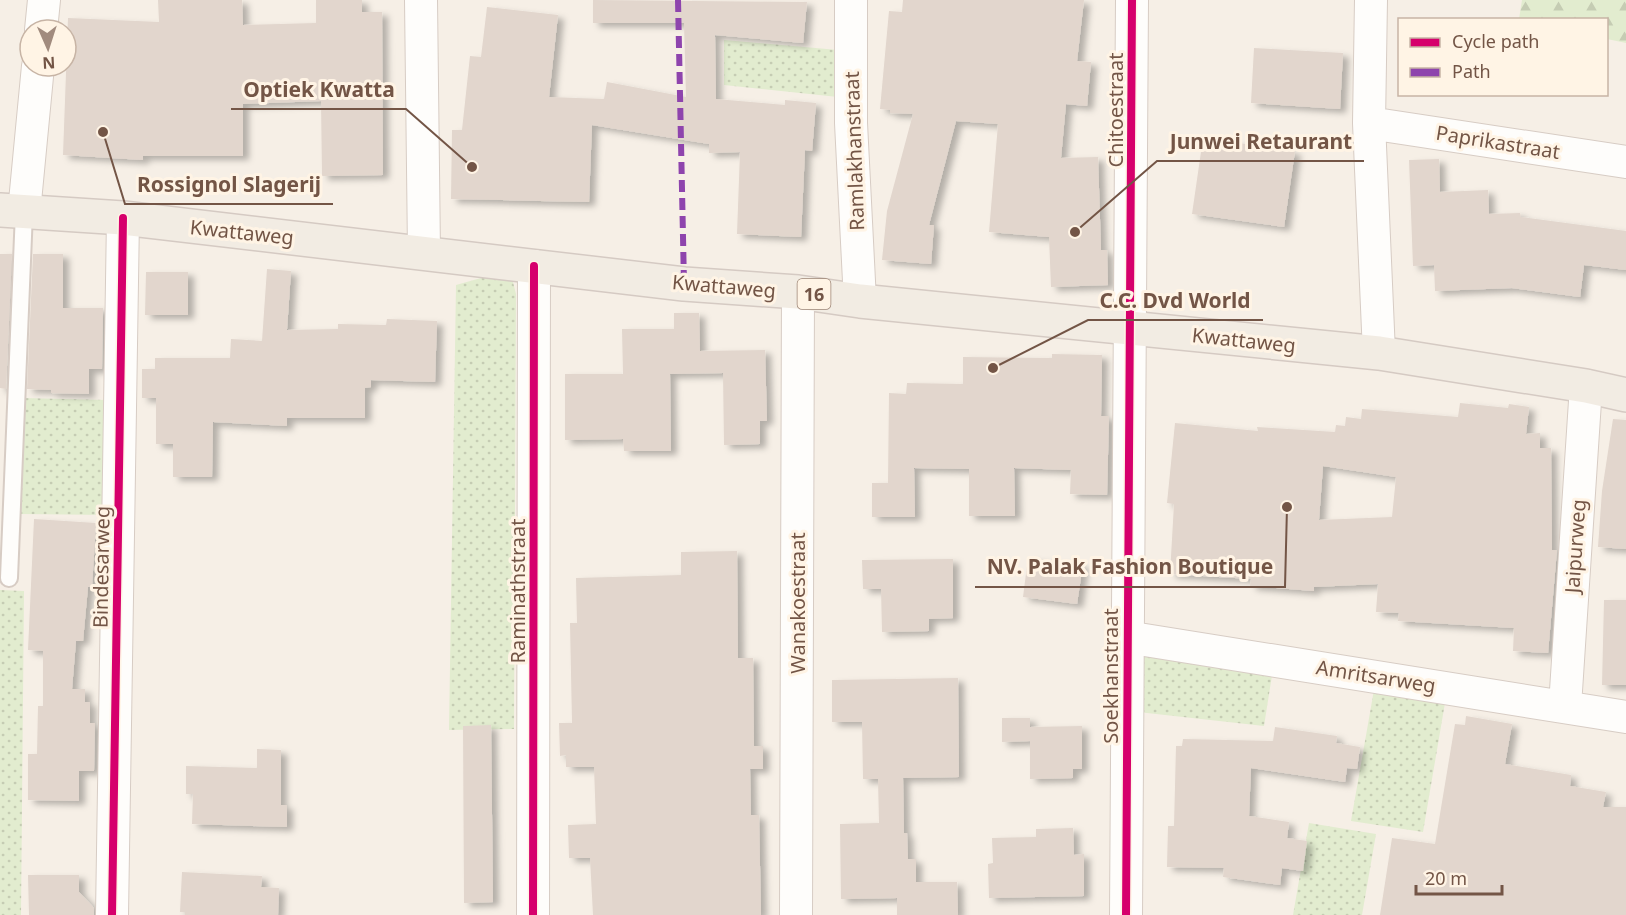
<svg xmlns="http://www.w3.org/2000/svg" width="1626" height="915" viewBox="0 0 1626 915" font-family="'Noto Sans',sans-serif">
	<defs>
		<pattern id="grass-dots" width="8" height="8" patternUnits="userSpaceOnUse" patternTransform="scale(1.5)"><rect width="8" height="8" fill="#e2eccf"/><path d="M2 2h.1M6 6h.1" fill="none" stroke="#c5ccb3" stroke-width="1.8" stroke-linecap="round"/></pattern>
		<pattern id="forest-firs" width="22" height="20" patternUnits="userSpaceOnUse" patternTransform="scale(1.5)"><rect width="22" height="20" fill="#e2eccf"/><path d="M5 1l3.5 6h-7zM16 11l3.5 6h-7z" fill="#c5ccb3"/></pattern>
		<filter id="shadow"><feDropShadow dx="6" dy="4" stdDeviation="3" flood-color="#0004"/></filter>
	</defs>
	<rect width="100%" height="100%" fill="#f6efe6"/>
	<!-- grass -->
	<path fill="url(#grass-dots)" d="M 724,40 L 838,50 L 838,97 L 724,85 Z
		M 488,276 L 506,276 L 513,282 L 516,294 L 514,729 L 449,730 L 456,285 Z
		M 22,398 L 108,400 L 108,515 L 20,514 Z
		M 0,590 L 24,591 L 21,915 L 0,915 Z
		M 1142,650 L 1273,669 L 1264,726 L 1138,712 Z
		M 1375,684 L 1446,697 L 1423,832 L 1351,821 Z
		M 1309,823 L 1376,834 L 1362,915 L 1293,915 Z"/>
	<!-- forest -->
	<path fill="url(#forest-firs)" d="M 1522,0 L 1626,0 L 1626,43 L 1607,39 L 1606,20 L 1519,19 Z"/>
	<!-- building -->
	<path fill="#e2d6cd" fill-rule="evenodd" filter="url(#shadow)" d="M 158,0 L 242,0 L 243,25 L 316,23 L 316,0 L 362,0 L 362,12 L 382,12 L 383,175 L 322,176 L 321,101 L 243,104 L 243,156 L 143,156 L 143,160 L 63,155 L 68,18 L 159,22 Z
		M 593,0 L 807,2 L 803,43 L 715,35 L 716,99 L 785,105 L 785,100 L 816,103 L 812,151 L 805,150 L 801,237 L 737,234 L 740,152 L 709,153 L 709,144 L 592,125 L 589,202 L 451,199 L 452,130 L 462,130 L 470,56 L 481,57 L 487,7 L 558,15 L 549,97 L 604,99 L 607,82 L 686,97 L 684,23 L 593,23 Z
		M 903,0 L 1084,0 L 1077,61 L 1091,62 L 1087,106 L 1066,104 L 1061,158 L 1098,157 L 1101,250 L 1107,250 L 1108,285 L 1051,287 L 1049,237 L 989,232 L 998,124 L 956,121 L 929,225 L 934,225 L 931,264 L 882,260 L 887,211 L 913,114 L 890,113 L 890,110 L 880,109 L 889,11 L 902,12 Z
		M 1254,48 L 1343,53 L 1340,109 L 1251,103 Z
		M 1203,138 L 1295,151 L 1284,227 L 1192,214 Z
		M 1439,159 L 1440,192 L 1488,190 L 1489,214 L 1520,213 L 1521,217 L 1626,231 L 1626,270 L 1584,265 L 1580,297 L 1512,288 L 1435,291 L 1434,265 L 1413,266 L 1409,160 Z
		M 0,254 L 12,254 L 6,389 L 0,388 Z
		M 33,254 L 63,254 L 63,308 L 103,308 L 102,369 L 89,369 L 89,394 L 51,393 L 51,390 L 27,389 Z
		M 267,269 L 291,271 L 287,330 L 338,329 L 338,324 L 386,325 L 387,319 L 437,321 L 435,382 L 371,380 L 371,387 L 365,388 L 365,418 L 287,418 L 287,426 L 213,422 L 212,477 L 173,477 L 173,444 L 156,444 L 156,398 L 142,398 L 142,369 L 155,369 L 155,358 L 230,358 L 231,339 L 262,341 Z
		M 146,272 L 188,272 L 188,315 L 145,315 Z
		M 674,313 L 699,313 L 700,351 L 765,350 L 767,421 L 760,421 L 760,444 L 724,445 L 723,373 L 670,374 L 671,451 L 624,451 L 623,439 L 565,440 L 565,374 L 623,374 L 622,329 L 674,329 Z
		M 1052,354 L 1102,355 L 1101,416 L 1109,416 L 1107,495 L 1070,494 L 1071,470 L 1014,468 L 1015,516 L 969,516 L 969,469 L 914,468 L 915,517 L 872,517 L 872,483 L 888,483 L 889,393 L 906,394 L 907,383 L 963,384 L 963,357 L 1052,358 Z
		M 1460,403 L 1508,408 L 1509,404 L 1529,407 L 1526,434 L 1540,433 L 1540,448 L 1551,448 L 1552,550 L 1557,550 L 1548,653 L 1513,651 L 1514,628 L 1398,621 L 1399,613 L 1376,612 L 1378,584 L 1314,587 L 1314,591 L 1250,586 L 1251,579 L 1170,574 L 1174,504 L 1167,503 L 1175,423 L 1258,431 L 1257,427 L 1335,432 L 1336,425 L 1345,426 L 1346,417 L 1361,419 L 1362,409 L 1458,417 ZM 1323,466 L 1396,477 L 1392,517 L 1319,520 Z
		M 1613,419 L 1626,420 L 1626,549 L 1598,547 L 1602,491 Z
		M 34,519 L 96,523 L 92,587 L 88,587 L 83,641 L 76,641 L 72,689 L 85,689 L 85,702 L 90,702 L 90,723 L 95,723 L 94,771 L 79,771 L 79,801 L 28,800 L 28,754 L 37,754 L 38,706 L 43,706 L 43,651 L 28,650 Z
		M 737,551 L 738,658 L 753,658 L 754,746 L 763,746 L 763,769 L 750,769 L 751,815 L 759,815 L 761,915 L 593,915 L 590,858 L 569,858 L 568,825 L 596,824 L 594,767 L 566,767 L 566,755 L 560,756 L 559,723 L 572,723 L 570,623 L 577,623 L 576,578 L 681,575 L 681,552 Z
		M 1028,558 L 1083,564 L 1077,604 L 1023,597 Z
		M 953,559 L 953,618 L 929,619 L 929,631 L 882,632 L 881,589 L 863,589 L 862,560 Z
		M 1604,600 L 1626,600 L 1626,685 L 1602,685 Z
		M 958,678 L 959,777 L 903,778 L 904,833 L 907,833 L 908,859 L 916,859 L 916,882 L 957,882 L 958,915 L 897,915 L 897,898 L 841,899 L 840,824 L 879,823 L 878,779 L 863,779 L 862,722 L 832,722 L 832,680 Z
		M 1466,716 L 1512,724 L 1505,764 L 1571,775 L 1570,786 L 1606,792 L 1603,807 L 1626,807 L 1626,915 L 1380,915 L 1392,838 L 1435,844 L 1455,724 L 1465,725 Z
		M 1002,718 L 1030,718 L 1030,727 L 1082,726 L 1082,769 L 1073,769 L 1073,778 L 1030,779 L 1030,741 L 1002,742 Z
		M 491,725 L 493,902 L 464,903 L 463,726 Z
		M 1275,727 L 1337,736 L 1336,743 L 1360,747 L 1357,769 L 1347,768 L 1345,782 L 1251,768 L 1249,816 L 1289,822 L 1287,838 L 1307,841 L 1303,871 L 1282,868 L 1280,885 L 1223,877 L 1224,868 L 1167,867 L 1168,826 L 1174,826 L 1176,746 L 1182,746 L 1183,739 L 1273,741 Z
		M 257,749 L 281,750 L 281,805 L 287,805 L 287,827 L 192,824 L 193,794 L 186,794 L 186,766 L 257,768 Z
		M 1073,828 L 1074,855 L 1084,854 L 1084,896 L 989,898 L 988,864 L 993,863 L 992,838 L 1036,837 L 1036,829 Z
		M 182,872 L 262,876 L 261,887 L 279,888 L 278,915 L 185,915 L 185,912 L 180,912 Z
		M 28,875 L 79,875 L 79,892 L 94,908 L 94,915 L 29,915 Z"/>
	<g fill="none" stroke-linecap="round" stroke-linejoin="round">
		<!-- lane casing -->
		<g stroke="#d7ccc4" stroke-width="20">
			<path id="lane" d="M 9,578 L 24,212"/>
		</g>
		<!-- street casing -->
		<g stroke="#d7ccc4" stroke-width="34">
			<path id="street" d="M 421,0 L 424,252
				M 851,0 L 851,123 L 860,301
				M 1371,0 L 1369,123 L 1379,353
				M 41,30 L 44,0
				M 1369,123 L 1626,162
				M 24,212 L 38,66
				M 1126,637 L 1626,717
				M 1565,706 L 1586,386
				M 112,915 L 123,218
				M 533,915 L 534,266
				M 796,915 L 798,292
				M 1126,915 L 1132,0"/>
		</g>
		<!-- primary casing -->
		<g stroke="#d5cac3" stroke-width="36">
			<path id="primary" d="M 0,210 L 123,218 L 684,284 L 798,292 L 860,301 L 1379,353 L 1586,386 L 1626,395"/>
		</g>
		<!-- lane -->
		<use href="#lane" stroke="#fefdfb" stroke-width="16"/>
		<!-- street -->
		<use href="#street" stroke="#fefdfb" stroke-width="32"/>
		<!-- primary -->
		<use href="#primary" stroke="#f2ece3" stroke-width="33"/>
		<!-- quiet -->
		<path stroke="#8e44ad" stroke-width="6" stroke-dasharray="12 6" stroke-linecap="butt" d="M 678,0 L 684,284"/>
		<!-- cycleway casing -->
		<g stroke="#fff4e5" stroke-width="11">
			<path id="cycleway" d="M 112,915 L 123,218
				M 533,915 L 534,266
				M 1126,915 L 1132,0"/>
		</g>
		<!-- cycleway -->
		<use href="#cycleway" stroke="#d6006c" stroke-width="8"/>
	</g>
	<g text-anchor="middle" dominant-baseline="central" stroke-width="6" stroke-linejoin="round" paint-order="stroke">
		<!-- shield labels -->
		<rect fill="#fff4e5" stroke="#9d8576" stroke-width="1.5" x="797.5" y="279" width="33" height="30" rx="4.5"/>
		<g font-size="18" font-weight="bold" fill="#735546">
			<text x="814" y="294">16</text>
		</g>
		<!-- street labels -->
		<g font-size="20" fill="#735546" stroke="#fff4e5">
			<text transform="translate(1115 110) rotate(-90)">Chitoestraat</text>
			<text transform="translate(1498 142) rotate(9)">Paprikastraat</text>
			<text transform="translate(854 151) rotate(-92)">Ramlakhanstraat</text>
			<text transform="translate(242 232) rotate(6)">Kwattaweg</text>
			<text transform="translate(724 286) rotate(5)">Kwattaweg</text>
			<text transform="translate(1244 340) rotate(6)">Kwattaweg</text>
			<text transform="translate(1575 546) rotate(-86)">Jaipurweg</text>
			<text transform="translate(101 567) rotate(-89)">Bindesarweg</text>
			<text transform="translate(517 591) rotate(-90)">Raminathstraat</text>
			<text transform="translate(797 603) rotate(-90)">Wanakoestraat</text>
			<text transform="translate(1110 676) rotate(-90)">Soekhanstraat</text>
			<text transform="translate(1376 676) rotate(9)">Amritsarweg</text>
		</g>
	</g>
	<!-- callouts -->
	<path fill="none" stroke="#735546" stroke-width="2" d="M472 167L406 109H231M1075 232L1157 161H1364M103 132L125 204H333M993 368L1088 320H1263M1287 507L1285 587H975"/>
	<g fill="#735546" stroke="#fff4e5" stroke-width="2">
		<circle cx="472" cy="167" r="6"/>
		<circle cx="1075" cy="232" r="6"/>
		<circle cx="103" cy="132" r="6"/>
		<circle cx="993" cy="368" r="6"/>
		<circle cx="1287" cy="507" r="6"/>
	</g>
	<g font-size="21" text-anchor="middle" font-weight="bold" fill="#735546" stroke="#fff4e5" stroke-width="6" stroke-linejoin="round" paint-order="stroke">
		<text x="319" y="97">Optiek Kwatta</text>
		<text x="1261" y="149">Junwei Retaurant</text>
		<text x="229" y="192">Rossignol Slagerij</text>
		<text x="1175" y="308">C.C. Dvd World</text>
		<text x="1130" y="574">NV. Palak Fashion Boutique</text>
	</g>
	<!-- legend -->
	<rect x="1398" y="18" width="210" height="78" fill="#fff4e5" stroke="#c7b4a5" stroke-width="1.5"/>
	<rect x="1410" y="38" width="30" height="9" fill="#d6006c" stroke="#c7b4a5" stroke-width="1.5"/>
	<text x="1452" y="48" font-size="18" fill="#735546">Cycle path</text>
	<rect x="1410" y="68" width="30" height="9" fill="#8e44ad" stroke="#c7b4a5" stroke-width="1.5"/>
	<text x="1452" y="78" font-size="18" fill="#735546">Path</text>
	<!-- north arrow -->
	<g transform="translate(48 48) rotate(177)"><circle r="28" fill="#fff4e5" stroke="#c7b4a5" stroke-width="1.5"/>
	<path d="M0-4.5L10 22L0 15L-10 22Z" fill="#a18b7e"/>
	<text y="-9" font-size="16" font-weight="bold" text-anchor="middle" fill="#735546">N</text>
	</g>
	<!-- scale -->
	<path d="M1416 885v9h86v-9" fill="none" stroke="#735546" stroke-width="3"/>
	<text x="1425" y="885" font-size="18" fill="#735546" stroke="#fff4e5" stroke-width="4.5" paint-order="stroke">20 m</text>
</svg>
